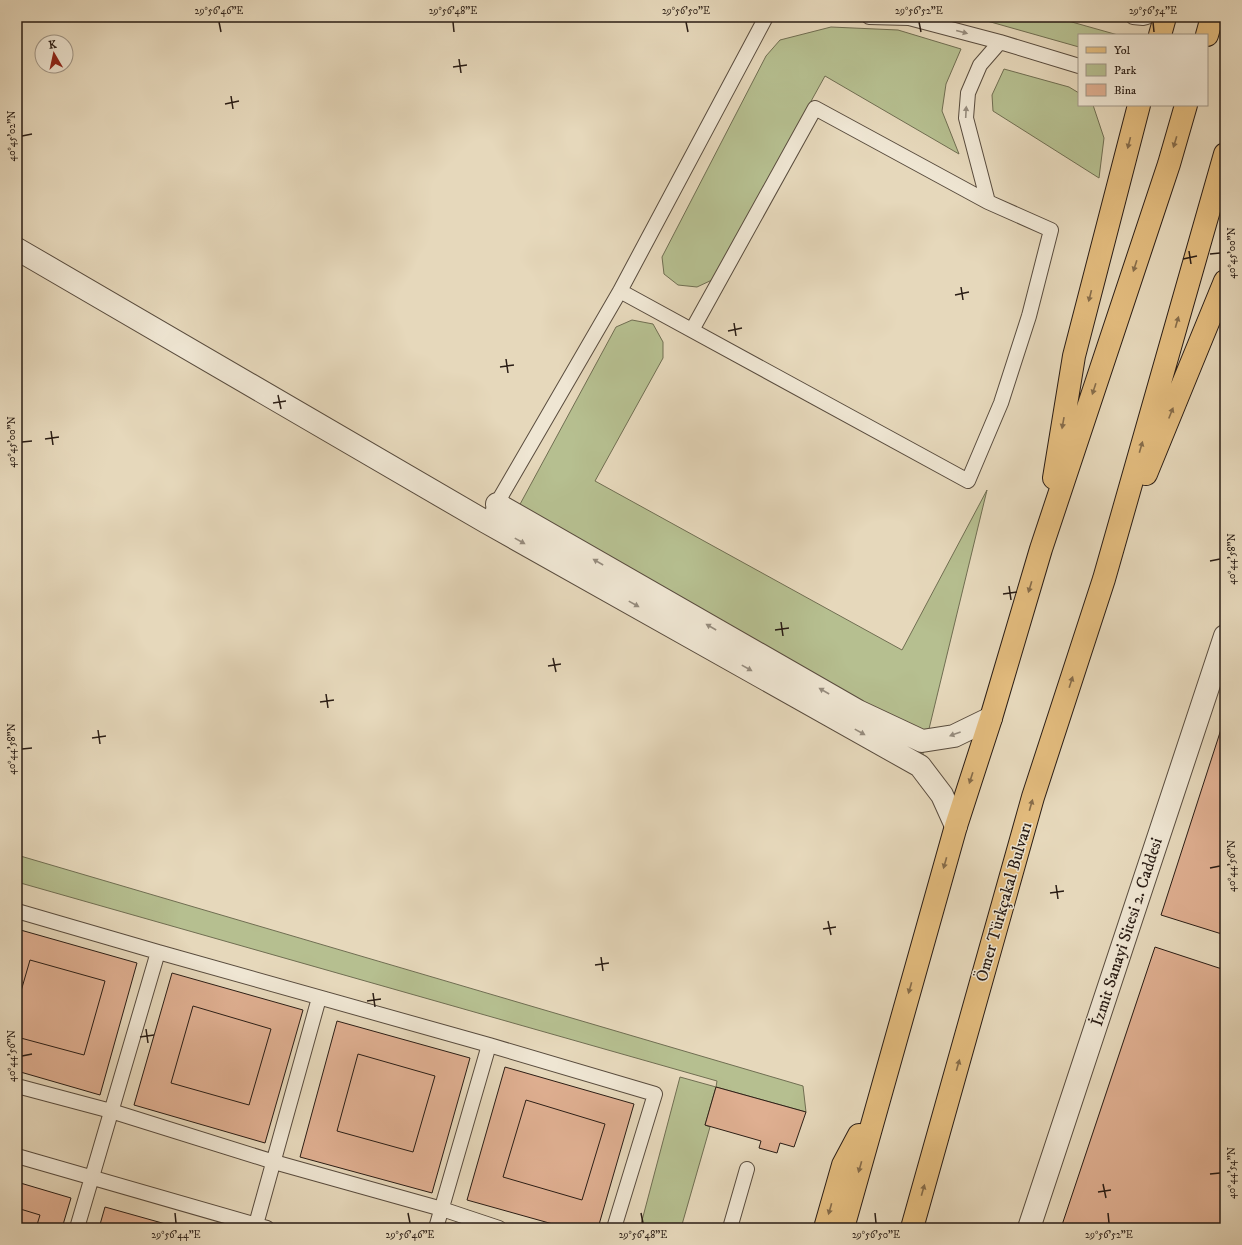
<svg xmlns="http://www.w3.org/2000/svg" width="1242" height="1245" viewBox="0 0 1242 1245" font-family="'IM FELL DW Pica',serif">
	<rect width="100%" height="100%" fill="#e6d8bb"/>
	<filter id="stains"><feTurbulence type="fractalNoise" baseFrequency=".005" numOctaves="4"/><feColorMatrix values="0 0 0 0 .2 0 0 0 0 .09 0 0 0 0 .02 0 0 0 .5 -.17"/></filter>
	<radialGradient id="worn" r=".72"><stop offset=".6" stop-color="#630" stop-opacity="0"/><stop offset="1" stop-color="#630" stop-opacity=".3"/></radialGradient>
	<!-- green -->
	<path fill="#b6bf90" stroke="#706e52" d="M 973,17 L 1054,17 L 1118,35 L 1079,35 L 1079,47 Z
		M 831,27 L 898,30 L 961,49 L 946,84 L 942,111 L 959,154 L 825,76 L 712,280 L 697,287 L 678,285 L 664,274 L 662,257 L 766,56 L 780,40 Z
		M 1004,69 L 1069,87 L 1079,93 L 1079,105 L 1093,105 L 1104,138 L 1099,178 L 993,111 L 992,95 Z
		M 632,320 L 653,324 L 663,342 L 663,358 L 595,481 L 902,650 L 987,490 L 920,766 L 505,532 L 616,327 Z
		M 17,855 L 803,1086 L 806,1112 L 716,1087 L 705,1125 L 710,1127 L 681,1228 L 640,1228 L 680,1077 L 716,1087 L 717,1081 L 17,882 Z"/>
	<!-- building -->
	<path fill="#dfaf91" stroke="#2a1d15" d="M 1225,717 L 1225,935 L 1161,915 Z
		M 17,929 L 137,963 L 100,1095 L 17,1071 Z
		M 1155,947 L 1225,970 L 1225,1228 L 1061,1228 Z
		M 30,960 L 105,981 L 84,1055 L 17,1037 L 17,1005 Z
		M 172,973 L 303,1010 L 265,1143 L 134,1105 Z
		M 193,1006 L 271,1029 L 249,1105 L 171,1083 Z
		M 337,1021 L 470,1058 L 432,1193 L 300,1157 Z
		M 358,1054 L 435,1076 L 413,1152 L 337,1131 Z
		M 505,1067 L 634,1104 L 598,1228 L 567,1228 L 467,1200 Z
		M 716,1087 L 806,1112 L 794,1147 L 780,1143 L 777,1153 L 759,1148 L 761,1141 L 705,1125 Z
		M 526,1100 L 605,1124 L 582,1200 L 503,1177 Z
		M 17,1182 L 71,1198 L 62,1228 L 17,1228 Z
		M 105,1207 L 180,1228 L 99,1228 Z
		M 17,1208 L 40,1215 L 36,1228 L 17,1228 Z"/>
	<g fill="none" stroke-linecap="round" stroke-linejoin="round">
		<!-- service casing -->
		<g stroke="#594c3e" stroke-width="16">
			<path id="service" d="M 869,17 L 909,18 L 1000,42 L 1079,66
				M 1133,17 L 1143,18 L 1147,17
				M 620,291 L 968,481 L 1001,403 L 1029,316 L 1051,230 L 988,202 L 966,118 L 968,93 L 980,65 L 1000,42
				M 692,330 L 815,108 L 988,202
				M 493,510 L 620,291 L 766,17
				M 17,911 L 158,952 L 489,1045
				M 17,1086 L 111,1111 L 274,1162 L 442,1209 L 499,1228
				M 17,1156 L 267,1228
				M 77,1228 L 158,952
				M 255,1228 L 319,998
				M 436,1228 L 489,1045 L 655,1094 L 614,1228
				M 730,1228 L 747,1169"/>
		</g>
		<!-- minor casing -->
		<g stroke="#594c3e" stroke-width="24">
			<path id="minor" d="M 17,249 L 486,522 L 920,766 L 942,795 L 956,826
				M 497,504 L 858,711 L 922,741 L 954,736 L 991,718
				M 1029,1228 L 1225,636"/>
		</g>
		<!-- primary casing -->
		<g stroke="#2a1d15" stroke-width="24">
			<path id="primary" d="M 1160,35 L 1165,17
				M 1207,35 L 1212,17
				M 1146,474 L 1225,281
				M 1054,478 L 1074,356 L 1139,105
				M 825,1228 L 843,1165 L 859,1135
				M 843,1228 L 956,826 L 991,718 L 1041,549 L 1169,164 L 1186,105
				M 912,1228 L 1033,797 L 1104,579 L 1225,154"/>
		</g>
		<!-- service -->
		<use href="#service" stroke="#efe6d3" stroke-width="14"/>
		<!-- minor -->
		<use href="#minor" stroke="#efe6d3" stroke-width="22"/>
		<!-- primary -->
		<use href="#primary" stroke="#e3bc7e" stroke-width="22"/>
	</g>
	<!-- one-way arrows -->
	<defs><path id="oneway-solid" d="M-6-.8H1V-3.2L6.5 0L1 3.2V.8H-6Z"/></defs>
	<g fill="#968c7e">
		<use href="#oneway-solid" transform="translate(962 32) rotate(15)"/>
		<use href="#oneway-solid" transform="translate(966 112) rotate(-87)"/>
		<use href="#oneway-solid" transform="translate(520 541) rotate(29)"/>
		<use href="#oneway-solid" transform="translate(598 562) rotate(-150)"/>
		<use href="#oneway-solid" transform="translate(634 604) rotate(29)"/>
		<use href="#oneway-solid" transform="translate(711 627) rotate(-150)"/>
		<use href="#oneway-solid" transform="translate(747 668) rotate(29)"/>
		<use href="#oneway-solid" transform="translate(824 691) rotate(-150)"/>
		<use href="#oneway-solid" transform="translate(860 732) rotate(29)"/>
		<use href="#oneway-solid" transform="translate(955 734) rotate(160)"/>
	</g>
	<g fill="#866c4a">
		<use href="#oneway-solid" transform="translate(1175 142) rotate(107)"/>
		<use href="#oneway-solid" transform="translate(1129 143) rotate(104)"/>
		<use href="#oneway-solid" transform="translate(1135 266) rotate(108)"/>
		<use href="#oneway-solid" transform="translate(1090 296) rotate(104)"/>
		<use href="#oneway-solid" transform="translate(1177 322) rotate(-74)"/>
		<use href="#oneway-solid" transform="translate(1094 389) rotate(108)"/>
		<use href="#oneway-solid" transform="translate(1171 413) rotate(-68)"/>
		<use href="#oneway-solid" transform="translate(1063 423) rotate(100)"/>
		<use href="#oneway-solid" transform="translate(1141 447) rotate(-74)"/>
		<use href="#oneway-solid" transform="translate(1030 587) rotate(107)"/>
		<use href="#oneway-solid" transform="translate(1071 682) rotate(-72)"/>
		<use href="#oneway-solid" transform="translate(971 778) rotate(108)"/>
		<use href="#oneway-solid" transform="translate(1031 805) rotate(-74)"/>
		<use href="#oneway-solid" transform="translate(945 863) rotate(106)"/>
		<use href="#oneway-solid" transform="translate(910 988) rotate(106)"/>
		<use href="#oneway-solid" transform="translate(958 1065) rotate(-74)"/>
		<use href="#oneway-solid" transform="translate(860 1167) rotate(106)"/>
		<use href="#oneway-solid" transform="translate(923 1190) rotate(-74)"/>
		<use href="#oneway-solid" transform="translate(830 1209) rotate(106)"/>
	</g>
	<!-- ticks -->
	<path fill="none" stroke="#2a1d15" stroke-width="1.5" d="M 219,22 L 221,32M 453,22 L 454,32M 686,22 L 688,32M 919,22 L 921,32M 1153,22 L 1154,32M 459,59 L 461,73M 453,67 L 467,65M 231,96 L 233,109M 225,104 L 239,101M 22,136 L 32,134M 1189,251 L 1191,264M 1210,254 L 1220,253M 1183,259 L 1197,256M 961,287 L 963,300M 955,295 L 969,292M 734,323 L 736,336M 728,331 L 742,328M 506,359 L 508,373M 500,367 L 514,365M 278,395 L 281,409M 273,403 L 286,401M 51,431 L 53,445M 45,439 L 59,437M 22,442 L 32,441M 1210,561 L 1220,559M 1009,586 L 1011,600M 1003,594 L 1017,592M 781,622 L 783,636M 775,630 L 789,628M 553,658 L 556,672M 548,666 L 561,664M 326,694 L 328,708M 320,702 L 334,700M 98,730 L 100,744M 92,738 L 106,736M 22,749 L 32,748M 1210,868 L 1220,866M 1056,885 L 1058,899M 1050,893 L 1064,891M 828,921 L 831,935M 823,929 L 836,927M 601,957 L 603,971M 595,965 L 609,963M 373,993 L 375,1007M 367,1001 L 381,999M 146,1029 L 148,1043M 140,1037 L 154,1035M 22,1056 L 32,1054M 1210,1174 L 1220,1173M 1103,1184 L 1106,1198M 1098,1192 L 1111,1190M 175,1213 L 176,1223M 408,1213 L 410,1223M 641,1213 L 643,1223M 875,1213 L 876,1223M 1108,1213 L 1109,1223"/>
	<g text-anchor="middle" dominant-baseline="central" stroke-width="3" stroke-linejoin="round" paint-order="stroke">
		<!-- street labels -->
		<g font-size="17" fill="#2a1d15" stroke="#efe6d3">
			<text transform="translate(1004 902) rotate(-74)">Ömer Türkçakal Bulvarı</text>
			<text transform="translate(1127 932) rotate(-72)">İzmit Sanayi Sitesi 2. Caddesi</text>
		</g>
	</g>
	<!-- margin -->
	<rect width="1242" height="1245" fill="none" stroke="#e6d8bb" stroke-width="44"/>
	<!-- legend -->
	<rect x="1078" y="34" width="130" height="72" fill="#efe6d3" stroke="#a09687"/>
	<rect x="1086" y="47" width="20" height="6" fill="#e3bc7e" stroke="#a09687"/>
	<text x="1114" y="54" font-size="12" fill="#2a1d15">Yol</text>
	<rect x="1086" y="64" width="20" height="12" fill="#b6bf90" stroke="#a09687"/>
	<text x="1114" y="74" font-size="12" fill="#2a1d15">Park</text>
	<rect x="1086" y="84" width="20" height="12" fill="#dfaf91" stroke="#a09687"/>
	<text x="1114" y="94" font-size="12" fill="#2a1d15">Bina</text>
	<!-- north arrow -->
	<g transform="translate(54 54) rotate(351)"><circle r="19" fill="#efe6d3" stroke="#a09687"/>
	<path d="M0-3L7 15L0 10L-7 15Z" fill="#8f2418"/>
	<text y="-6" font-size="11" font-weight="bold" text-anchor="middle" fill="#2a1d15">K</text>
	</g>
	<rect x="22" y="22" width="1198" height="1201" fill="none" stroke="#2a1d15" stroke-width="1.5"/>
	<g font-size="10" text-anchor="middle" fill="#2a1d15">
		<text x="219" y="14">29°56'46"E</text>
		<text x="453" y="14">29°56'48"E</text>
		<text x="686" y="14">29°56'50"E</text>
		<text x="919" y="14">29°56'52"E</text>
		<text x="1153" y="14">29°56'54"E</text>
		<text transform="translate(11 136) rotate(-90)" y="4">40°45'02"N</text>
		<text transform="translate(1231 253) rotate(-90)" y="4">40°45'00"N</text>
		<text transform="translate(11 442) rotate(-90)" y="4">40°45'00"N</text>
		<text transform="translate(1231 559) rotate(-90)" y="4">40°44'58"N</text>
		<text transform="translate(11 749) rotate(-90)" y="4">40°44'58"N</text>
		<text transform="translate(1231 866) rotate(-90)" y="4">40°44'56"N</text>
		<text transform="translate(11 1056) rotate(-90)" y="4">40°44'56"N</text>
		<text transform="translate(1231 1173) rotate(-90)" y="4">40°44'54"N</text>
		<text x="176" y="1238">29°56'44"E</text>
		<text x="410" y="1238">29°56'46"E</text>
		<text x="643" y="1238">29°56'48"E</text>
		<text x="876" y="1238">29°56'50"E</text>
		<text x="1109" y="1238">29°56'52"E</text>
	</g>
	<rect width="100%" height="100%" filter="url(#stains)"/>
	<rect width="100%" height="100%" fill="url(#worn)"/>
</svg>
